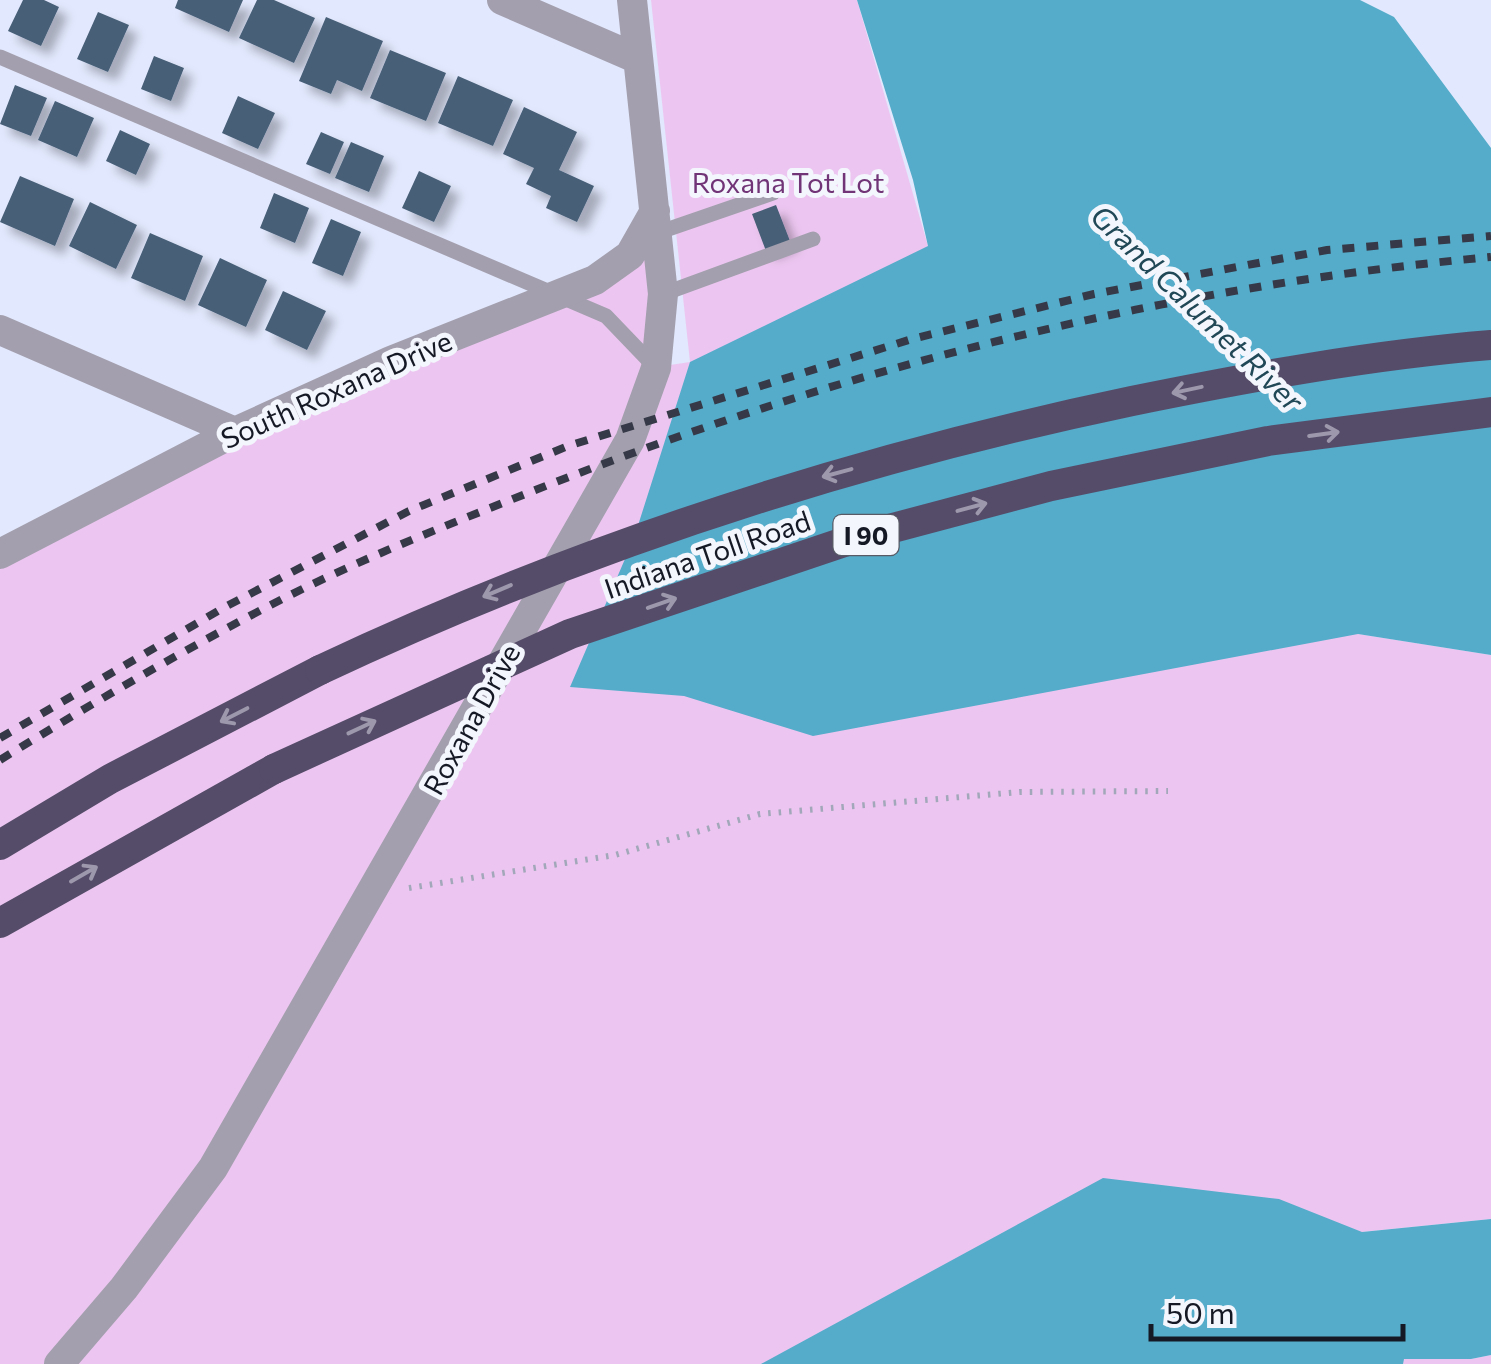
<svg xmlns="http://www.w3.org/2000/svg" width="1491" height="1364" viewBox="0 0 1491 1364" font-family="Commissioner,sans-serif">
	<defs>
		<filter id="shadow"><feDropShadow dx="9" dy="9" stdDeviation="5" flood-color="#0004"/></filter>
	</defs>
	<rect width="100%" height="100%" fill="#e2e8fd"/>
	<!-- green -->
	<path fill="#ecc6f0" d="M 651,0 L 857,0 L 928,246 L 1358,634 L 1491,655 L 1491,1219 L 1362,1232 L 996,1364 L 0,1364 L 0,554 L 595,280 L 655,211 L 657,367 L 690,362 Z
		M 1491,1355 L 1491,1364 L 1398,1364 L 1404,1359 L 1471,1359 Z"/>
	<!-- water -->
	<path fill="#54acca" d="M 857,0 L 1360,0 L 1394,17 L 1491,148 L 1491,655 L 1358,634 L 813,736 L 684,696 L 570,687 L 634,538 L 690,362 L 928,246 L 913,180 Z
		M 1103,1178 L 1279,1199 L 1362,1232 L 1491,1219 L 1491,1355 L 1471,1359 L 1404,1359 L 1403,1364 L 761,1364 Z"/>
	<!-- building -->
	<path fill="#475f77" filter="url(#shadow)" d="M 23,0 L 44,0 L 59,7 L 41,46 L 8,31 Z
		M 178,0 L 243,0 L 229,32 L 175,8 Z
		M 257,0 L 274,0 L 315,18 L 294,63 L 239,38 Z
		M 98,12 L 129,25 L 108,72 L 77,59 Z
		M 326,17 L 383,41 L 362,91 L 337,80 L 331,94 L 299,81 Z
		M 390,50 L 446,73 L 426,121 L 370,98 Z
		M 154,56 L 184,68 L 171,101 L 141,89 Z
		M 458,76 L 513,100 L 493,146 L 438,123 Z
		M 15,85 L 47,98 L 31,136 L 0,124 Z
		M 238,96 L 275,113 L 258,149 L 222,133 Z
		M 55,101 L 94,118 L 77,157 L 38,140 Z
		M 524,107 L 577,132 L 559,170 L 594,186 L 577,222 L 546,208 L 551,196 L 526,184 L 534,168 L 503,154 Z
		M 120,130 L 150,144 L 136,175 L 106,161 Z
		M 321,132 L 344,142 L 330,174 L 306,164 Z
		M 351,142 L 384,156 L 369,192 L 335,178 Z
		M 419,171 L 451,186 L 434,222 L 402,208 Z
		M 20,176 L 74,199 L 55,246 L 0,222 Z
		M 274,193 L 309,208 L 295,243 L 260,228 Z
		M 90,202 L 137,225 L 116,269 L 69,246 Z
		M 776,205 L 790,241 L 766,251 L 752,214 Z
		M 331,219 L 361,232 L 343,276 L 312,263 Z
		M 150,233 L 203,256 L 185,301 L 131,278 Z
		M 220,258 L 267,280 L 246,327 L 198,305 Z
		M 283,291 L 326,311 L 307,350 L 265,330 Z"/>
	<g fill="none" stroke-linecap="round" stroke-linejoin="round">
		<!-- path -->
		<path stroke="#a2a7b9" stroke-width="6" stroke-dasharray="2.5 8" stroke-linecap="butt" d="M 409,888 L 615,855 L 760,814 L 1020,792 L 1168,791"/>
		<!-- lane -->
		<path stroke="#a39fae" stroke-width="15" d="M 0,57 L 606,316 L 653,365
			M 657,233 L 773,193
			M 663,294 L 813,239"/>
		<!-- street -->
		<path stroke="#a39fae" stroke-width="30" d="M 502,0 L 638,59
			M 0,330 L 235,432
			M 0,554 L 235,432 L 391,361 L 595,280 L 630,255 L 655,211
			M 59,1364 L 124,1288 L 213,1168 L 630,440 L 656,368 L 663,294 L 632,0"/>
		<!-- highway -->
		<path stroke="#554c69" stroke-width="30" d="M 0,845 L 110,779 L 320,670
			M 0,923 L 274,769"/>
		<!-- rail -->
		<path stroke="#363a48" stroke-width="8" stroke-dasharray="12 12" stroke-linecap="butt" d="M 0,738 L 223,608 L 409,511 L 568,446 L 912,339 L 1094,294 L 1327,250 L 1491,236
			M 0,760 C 86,707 173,656 263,609 C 350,563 442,527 533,491 C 840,369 1162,287 1491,257"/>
		<!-- highway-bridge -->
		<path stroke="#554c69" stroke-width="30" d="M 320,670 C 581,547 850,460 1132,401 C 1250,377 1370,355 1491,345
			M 274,769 L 570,634 L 859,537 L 1051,486 L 1268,441 L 1491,412"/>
	</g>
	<!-- one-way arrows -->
	<defs><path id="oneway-shaft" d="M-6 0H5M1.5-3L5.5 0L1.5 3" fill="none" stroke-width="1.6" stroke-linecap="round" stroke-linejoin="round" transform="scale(2.5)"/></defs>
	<g stroke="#9d98ac">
		<use href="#oneway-shaft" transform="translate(1187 390) rotate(168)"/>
		<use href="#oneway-shaft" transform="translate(1324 434) rotate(-8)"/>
		<use href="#oneway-shaft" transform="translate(837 473) rotate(165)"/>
		<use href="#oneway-shaft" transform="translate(972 507) rotate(-15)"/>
		<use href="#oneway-shaft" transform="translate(497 591) rotate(157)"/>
		<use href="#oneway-shaft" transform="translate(662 603) rotate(-19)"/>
		<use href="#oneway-shaft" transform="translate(234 715) rotate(153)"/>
		<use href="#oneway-shaft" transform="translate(362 727) rotate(-25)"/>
		<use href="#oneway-shaft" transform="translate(84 874) rotate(-30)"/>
	</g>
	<g text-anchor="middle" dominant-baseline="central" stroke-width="10" stroke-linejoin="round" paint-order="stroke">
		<!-- shield labels -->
		<rect fill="#f4f6fd" stroke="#585b66" stroke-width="2.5" x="833.5" y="515" width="65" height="40" rx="8"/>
		<g font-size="25" font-weight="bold" fill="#151925">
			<text x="866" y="535">I 90</text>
		</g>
		<!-- park labels -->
		<g font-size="28" fill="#703477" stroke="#f4f6fd">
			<text x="788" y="182">Roxana Tot Lot</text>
		</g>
		<!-- street labels -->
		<g font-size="28" fill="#151925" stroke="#f4f6fd">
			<text transform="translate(336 389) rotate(-24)">South Roxana Drive</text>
			<text transform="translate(707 554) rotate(-19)">Indiana Toll Road</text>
			<text transform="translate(471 719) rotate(-61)">Roxana Drive</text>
		</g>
		<!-- water labels -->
		<g font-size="30" font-style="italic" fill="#214856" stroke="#f4f6fd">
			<text transform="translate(1198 307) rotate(44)">Grand Calumet River</text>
		</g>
	</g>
	<!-- scale -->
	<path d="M1151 1324v15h252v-15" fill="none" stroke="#151925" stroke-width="5"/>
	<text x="1166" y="1324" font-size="30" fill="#151925" stroke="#f4f6fd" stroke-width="8" paint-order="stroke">50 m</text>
</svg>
